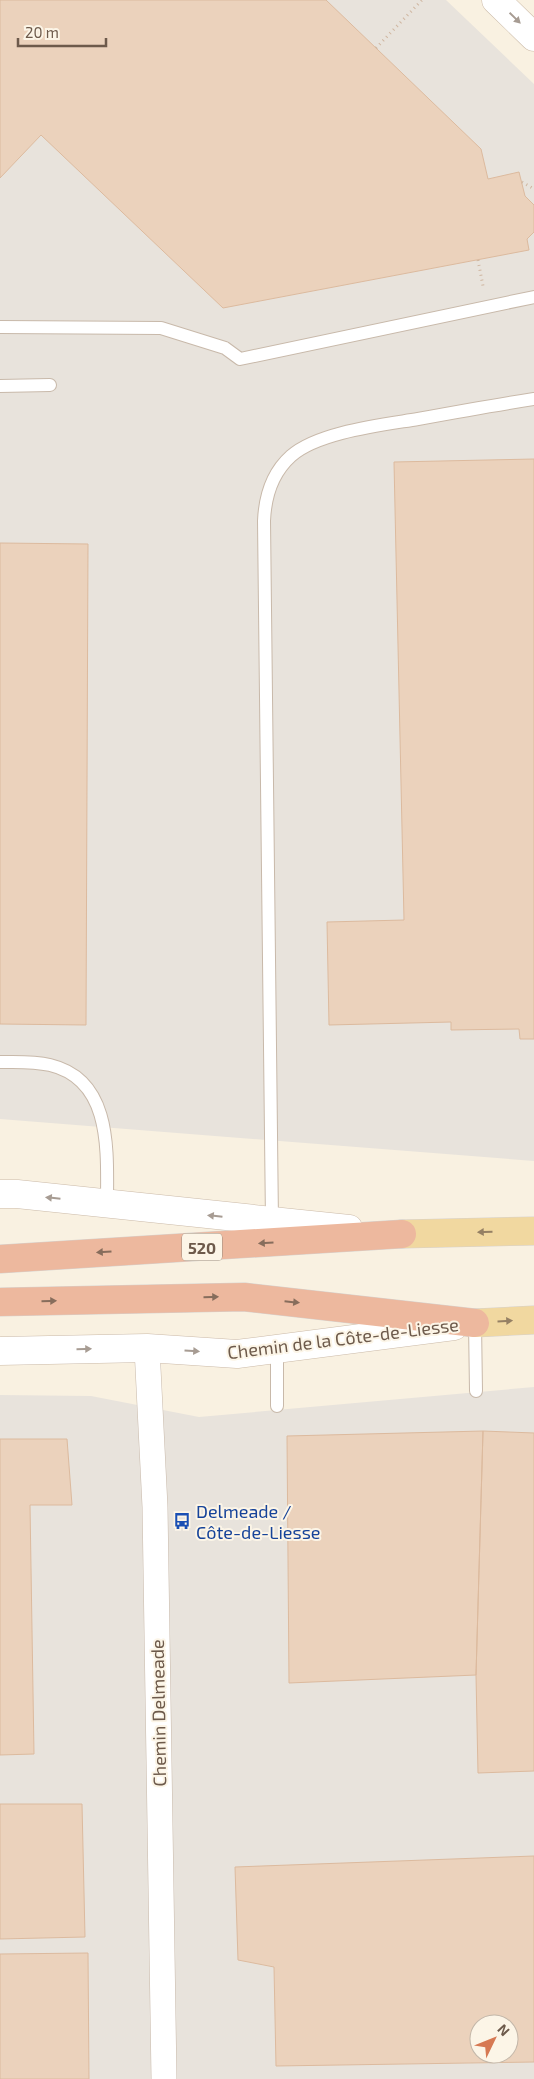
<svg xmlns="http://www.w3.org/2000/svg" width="534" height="2079" viewBox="0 0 534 2079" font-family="'Exo 2',sans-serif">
	<rect width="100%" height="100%" fill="#f9f1e1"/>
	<!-- industrial -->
	<path fill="#e8e3dc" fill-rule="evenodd" d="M 0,0 L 446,0 L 534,84 L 534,1161 L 0,1119 Z
		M 534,1387 L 534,2079 L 0,2079 L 0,1395 L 91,1396 L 199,1417 ZM 479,2024 L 509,2024 L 509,2054 L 479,2054 Z"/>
	<!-- building -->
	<path fill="#ebd2bc" stroke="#dcba9e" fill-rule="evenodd" d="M 0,0 L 326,0 L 481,149 L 488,179 L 519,172 L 525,196 L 534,205 L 534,232 L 527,239 L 529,250 L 223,308 L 41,135 L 0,178 Z
		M 534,459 L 534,1039 L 520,1039 L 519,1029 L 451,1030 L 451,1022 L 329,1025 L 327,922 L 404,920 L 394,462 Z
		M 0,543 L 88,544 L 86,1025 L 0,1024 Z
		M 483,1431 L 534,1433 L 534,1771 L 478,1773 L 476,1675 Z
		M 483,1431 L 476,1675 L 289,1683 L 287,1436 Z
		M 0,1439 L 67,1439 L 72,1505 L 30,1505 L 34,1754 L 0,1755 Z
		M 0,1804 L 82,1804 L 85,1937 L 0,1939 Z
		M 534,1856 L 534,2062 L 276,2066 L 274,1967 L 238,1960 L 235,1867 ZM 479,2024 L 509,2024 L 509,2054 L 479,2054 Z
		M 88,1953 L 89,2079 L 0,2079 L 0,1954 Z"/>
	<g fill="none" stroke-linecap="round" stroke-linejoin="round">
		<!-- lane casing -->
		<g stroke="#c8b9aa" stroke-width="14">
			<path id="lane" d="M 0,327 L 161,328 L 225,348 L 240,359 L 534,297
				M 0,386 L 50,385
				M 0,1062 C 16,1062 33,1061 50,1065 C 113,1080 107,1153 107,1204
				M 272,1222 L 264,521 C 265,497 272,473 291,456 C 318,432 382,425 418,419 C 456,412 495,405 534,399
				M 475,1323 L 476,1391
				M 277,1349 L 277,1406"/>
		</g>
		<!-- street casing -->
		<g stroke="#c8b9aa" stroke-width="26">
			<path id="street" d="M 147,1348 L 155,1507 L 164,2079"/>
		</g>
		<!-- secondary casing -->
		<g stroke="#cbbaa8" stroke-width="29">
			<path id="secondary" d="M 496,0 L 534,37
				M 0,1194 L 17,1194 L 349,1229
				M 0,1351 L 147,1348 L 237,1354 L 454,1326"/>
		</g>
		<!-- primary casing -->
		<g stroke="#d6d1cd" stroke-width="29">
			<path id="primary" d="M 402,1234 L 534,1231
				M 475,1323 L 534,1320"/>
		</g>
		<!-- highway casing -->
		<g stroke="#d6d1cd" stroke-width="29">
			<path id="highway" d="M 0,1259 L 402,1234
				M 0,1302 L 244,1297 L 475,1323"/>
		</g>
		<!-- path -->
		<path stroke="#cfb6a0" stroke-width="3" stroke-dasharray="1 4" stroke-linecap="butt" d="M 376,48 L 422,0
			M 522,182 L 534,189
			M 478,260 L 483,286"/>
		<!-- lane -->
		<use href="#lane" stroke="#fff" stroke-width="12"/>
		<!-- street -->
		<use href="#street" stroke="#fff" stroke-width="25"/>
		<!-- secondary -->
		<use href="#secondary" stroke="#fff" stroke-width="28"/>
		<!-- primary -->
		<use href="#primary" stroke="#f1d8a0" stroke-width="28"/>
		<!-- highway -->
		<use href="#highway" stroke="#edb89e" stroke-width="28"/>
	</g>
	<!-- one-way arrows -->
	<defs><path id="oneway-solid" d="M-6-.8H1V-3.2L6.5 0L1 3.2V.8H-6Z" transform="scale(1.25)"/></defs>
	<g fill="#a79c93">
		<use href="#oneway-solid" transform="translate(515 18) rotate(44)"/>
		<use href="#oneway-solid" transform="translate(53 1198) rotate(-174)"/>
		<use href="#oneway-solid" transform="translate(215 1216) rotate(-174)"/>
		<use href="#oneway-solid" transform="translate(84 1349) rotate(-1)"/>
		<use href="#oneway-solid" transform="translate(192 1351) rotate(4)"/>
	</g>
	<g fill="#958064">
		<use href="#oneway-solid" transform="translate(485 1232) rotate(178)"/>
		<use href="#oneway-solid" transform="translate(505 1321) rotate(-3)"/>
	</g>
	<g fill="#876d5c">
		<use href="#oneway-solid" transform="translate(266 1243) rotate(177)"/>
		<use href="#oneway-solid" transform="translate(104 1252) rotate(177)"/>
		<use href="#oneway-solid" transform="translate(211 1297) rotate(-1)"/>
		<use href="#oneway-solid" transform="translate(49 1301) rotate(-1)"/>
		<use href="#oneway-solid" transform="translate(292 1302) rotate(6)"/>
	</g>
	<!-- icons -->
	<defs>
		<g id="bus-bare" transform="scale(1.35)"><path d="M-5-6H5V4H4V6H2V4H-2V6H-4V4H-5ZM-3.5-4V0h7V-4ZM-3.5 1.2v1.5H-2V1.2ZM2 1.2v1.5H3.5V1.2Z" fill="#1a4fb4" stroke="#fcf5e7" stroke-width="2.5" paint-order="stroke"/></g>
	</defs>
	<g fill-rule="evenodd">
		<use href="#bus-bare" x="182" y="1521"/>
	</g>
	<g text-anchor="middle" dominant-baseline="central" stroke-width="4" stroke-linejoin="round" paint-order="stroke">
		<!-- shield labels -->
		<rect fill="#fcf5e7" stroke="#98887a" stroke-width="1" x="182" y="1233.5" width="40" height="27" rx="4"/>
		<g font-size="16" font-weight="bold" fill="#6d5a4b">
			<text x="202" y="1247">520</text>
		</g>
		<!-- street labels -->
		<g font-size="18" fill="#6d5a4b" stroke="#fcf5e7">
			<text transform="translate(343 1338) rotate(-7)">Chemin de la Côte-de-Liesse</text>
			<text transform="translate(158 1713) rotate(-91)">Chemin Delmeade</text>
		</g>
		<!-- transit labels -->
		<g font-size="18" fill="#164399" stroke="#fcf5e7" text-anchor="start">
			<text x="196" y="1511">Delmeade /<tspan x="196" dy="21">Côte-de-Liesse</tspan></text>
		</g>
	</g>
	<!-- north arrow -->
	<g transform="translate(494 2039) rotate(47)"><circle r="24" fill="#fcf5e7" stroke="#c3b7a9"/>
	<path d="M0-4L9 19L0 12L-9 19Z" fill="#d67953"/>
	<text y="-8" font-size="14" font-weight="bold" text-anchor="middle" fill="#6d5a4b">N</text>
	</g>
	<!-- scale -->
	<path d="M18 38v8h88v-8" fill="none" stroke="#6d5a4b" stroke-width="2.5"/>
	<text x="25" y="38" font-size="15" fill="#6d5a4b" stroke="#fcf5e7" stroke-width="4" paint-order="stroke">20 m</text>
</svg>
